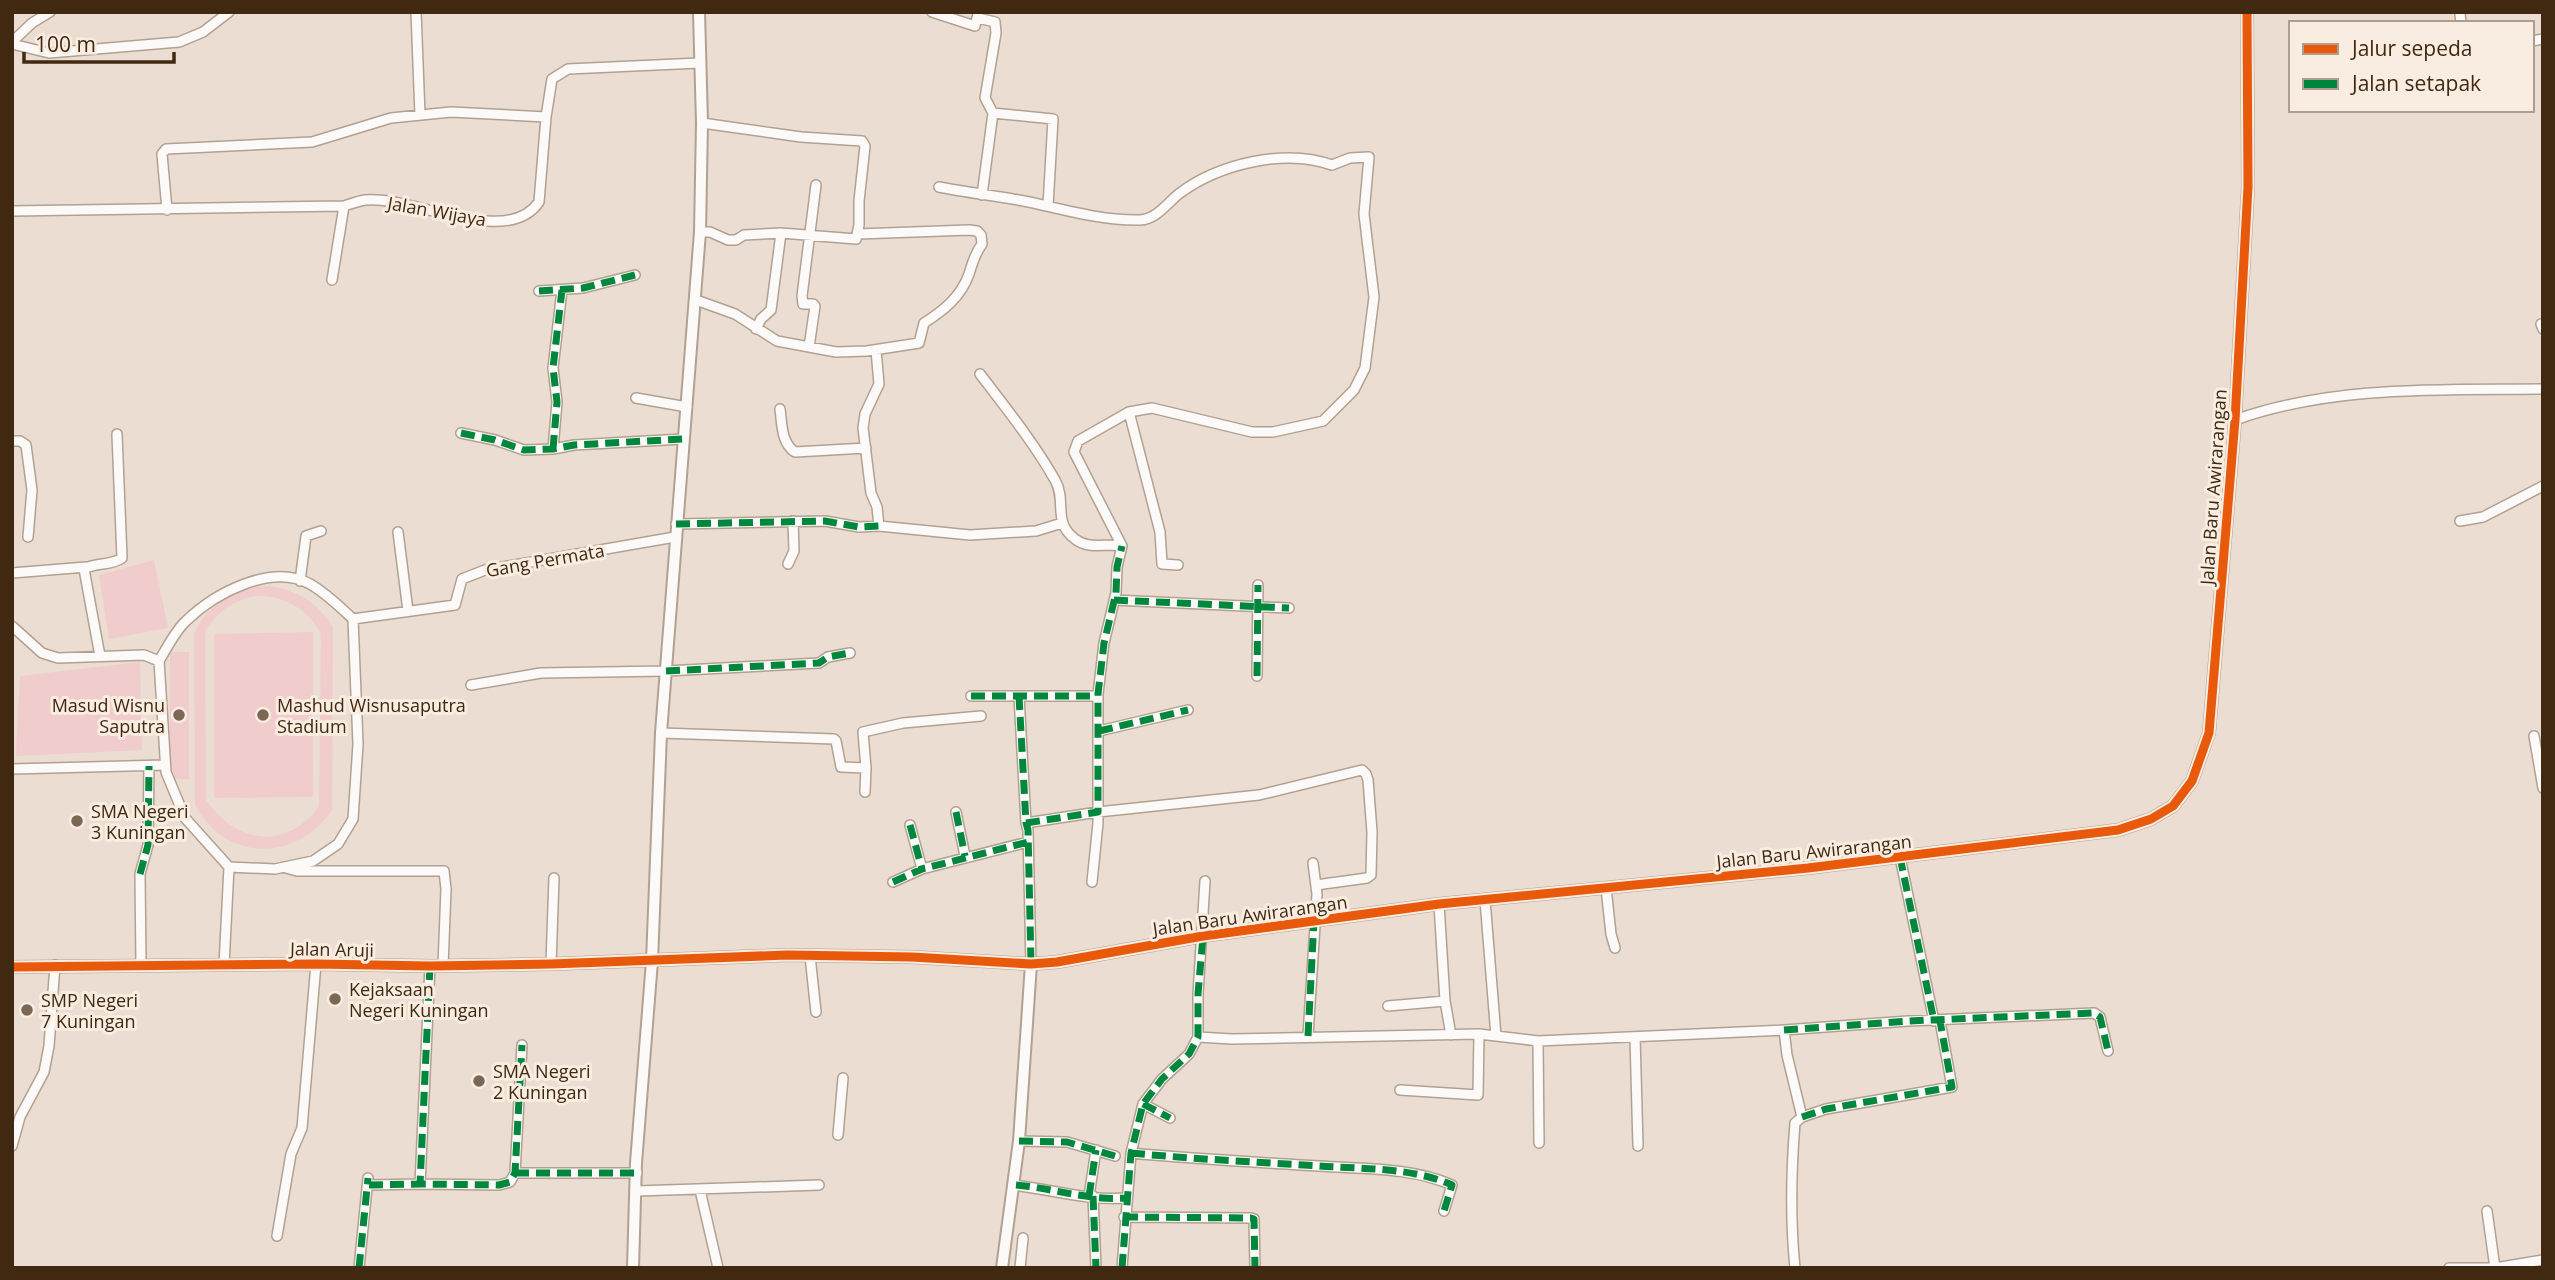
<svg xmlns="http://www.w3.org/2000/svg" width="2555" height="1280" viewBox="0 0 2555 1280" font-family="'Open Sans',sans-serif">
	<rect width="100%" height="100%" fill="#ebddd1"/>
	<!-- green -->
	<path fill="#f0cccd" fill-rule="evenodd" d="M 154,560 L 168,628 L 109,639 L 99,575 Z
		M 267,586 C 296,589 317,602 333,627 L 332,810 C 296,862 226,863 195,805 L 194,633 C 209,603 234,588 267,586 ZM 254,596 C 284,595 307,608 321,634 L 319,806 C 286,852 235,843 206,800 L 205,631 C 217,612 232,601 254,596 Z
		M 313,632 L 313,797 L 214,798 L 214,634 Z
		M 170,652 L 189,652 L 189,779 L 170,779 Z
		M 140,662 L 142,750 L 16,756 L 20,676 Z"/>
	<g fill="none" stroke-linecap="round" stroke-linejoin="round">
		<!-- minor casing -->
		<g stroke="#b2a191" stroke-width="12">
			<path id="minor" d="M 416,12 L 420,115
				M 932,12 L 975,26 L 978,14
				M 2460,14 L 2461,23
				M 978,18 L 995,22 L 996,33 L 985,98 L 993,113 L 982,195
				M 2532,41 L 2543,39
				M 12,42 L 32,23 L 50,12
				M 12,44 L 49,53 L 179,42 L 203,32 L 229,12
				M 993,113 L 1053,119 L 1048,206
				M 939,187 C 969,193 999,196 1029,202 C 1065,210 1103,221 1140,220 C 1157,219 1167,203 1180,193 C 1219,164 1285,148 1332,165 L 1350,158 L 1369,157 L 1364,214 L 1374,297 L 1365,368 L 1354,390 L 1323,421 L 1273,432 L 1252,432 L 1152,408 L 1129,412
				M 167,210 L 162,154 L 166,149 L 312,142 L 391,118 L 451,112 L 546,117
				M 12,211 L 344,206 C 351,204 358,201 365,200 C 411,195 507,249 539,202 L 546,117 L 552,79 L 568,69 L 699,63
				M 700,232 L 710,232 L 728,240 L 736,240 L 744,235 L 781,233 L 856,239 L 859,225 L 859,201 L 865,146 L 862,141 L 801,137 L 702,123
				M 332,280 L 344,206
				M 539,291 L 583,288 L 635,275
				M 696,300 L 735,314 L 777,341 L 836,352 L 867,351 L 919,343 L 924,323 C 943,311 961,297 969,274 C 973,262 974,255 982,244 L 981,235 L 977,231 L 969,230 L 858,234
				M 2541,324 L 2543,329
				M 756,329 L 761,319 L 771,310 L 781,233
				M 809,347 L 815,306 L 813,304 L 803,304 L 802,296 L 816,185
				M 876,350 L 879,384 L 865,414 L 863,428 L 871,493 L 877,507 L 879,526
				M 980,374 C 1006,408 1034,443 1055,480 C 1067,501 1052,522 1075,539 C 1089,550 1106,543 1122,546
				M 636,398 L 687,407
				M 780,409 C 782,423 781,443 795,452 L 866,448
				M 2235,420 C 2333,385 2440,390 2543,389
				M 461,433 L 495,440 L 524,450 L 553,449 L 574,445 L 683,439
				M 12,441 L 20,441 L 26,445 L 32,490 L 28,537
				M 553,449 L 557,402 L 553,368 L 562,290
				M 2460,521 L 2483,517 L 2543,486
				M 676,524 L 825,521 L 859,527 L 879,526 L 970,535 L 1036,531 L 1062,523
				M 398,532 L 408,611
				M 788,564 L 794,551 L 793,521
				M 12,573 L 86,567
				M 300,581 L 306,536 L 321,531
				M 1114,600 L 1289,608
				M 353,619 L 455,605 L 462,579 L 485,570 L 675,537
				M 12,626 L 42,653 L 58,658 L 144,655 L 159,661 L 166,772 L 185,818 L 229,867 L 224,965
				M 100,656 L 84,569 C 96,562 111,566 122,558 L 117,434
				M 159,661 C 167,648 175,631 186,621 C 215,593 271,563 310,584 C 326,593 340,607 353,619 L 358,744 L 353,819 L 338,844 L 313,861 L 275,869 L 229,867
				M 1257,676 L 1258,585
				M 471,685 L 541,673 L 666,671 L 819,663 L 828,657 L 850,653
				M 971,696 L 1093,696
				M 1019,696 L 1026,823 L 1028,830 L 1031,964
				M 1099,731 L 1188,710
				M 661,733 L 834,739 L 836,741 L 841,767 L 866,768 L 865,792
				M 2534,736 L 2543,788
				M 866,768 L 863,732 L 903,723 L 981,716
				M 12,769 L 165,765
				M 956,812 L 965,856
				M 1026,823 L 1098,812 L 1259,795 L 1362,770 L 1366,774 L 1368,780 L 1372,832 L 1371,875 L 1367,878 L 1316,885
				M 910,825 L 922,869
				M 1900,857 L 1934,1021
				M 286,868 L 297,871 L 444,871 L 446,889 L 443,966
				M 893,882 L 922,869 L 1028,842
				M 1092,882 L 1098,823 L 1098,694 L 1104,643 L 1116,593 L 1117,567 L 1122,546 L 1074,452 L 1078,441 L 1129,412 L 1160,532 L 1162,564 L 1178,565
				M 1606,888 L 1611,934 L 1615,948
				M 1485,900 L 1496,1036
				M 1439,904 L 1445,1001 L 1451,1035
				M 810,956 L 816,1012
				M 551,964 L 554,878
				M 141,965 L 140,874 L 148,845 L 149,766
				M 430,966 L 420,1184 L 499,1185 L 510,1182 L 515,1173 L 522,1045
				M 1388,1006 L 1445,1001
				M 1784,1030 L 1787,1055 L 1802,1117 L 1795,1123 C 1791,1172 1790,1219 1795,1268
				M 1308,1036 L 1317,894 L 1313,863
				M 1198,1037 L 1232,1039 L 1479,1034 L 1538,1041 L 1784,1030 L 1908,1021 L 2094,1013 L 2100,1017 L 2108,1051
				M 1635,1037 L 1638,1146
				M 1538,1041 L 1539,1143
				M 1400,1090 L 1478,1095 L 1479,1034
				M 1143,1104 L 1170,1118
				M 1802,1117 L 1826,1109 L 1952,1087 L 1940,1021
				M 838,1135 L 843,1078
				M 1019,1141 L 1067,1142 L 1115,1156
				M 12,1146 L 20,1117 L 44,1072 L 49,1046 L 55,965
				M 1131,1153 C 1193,1159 1256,1162 1319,1166 C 1363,1169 1411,1167 1452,1185 L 1444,1211
				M 515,1173 L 637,1173
				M 369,1185 L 420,1184
				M 1013,1185 C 1050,1189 1088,1201 1126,1198
				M 700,1190 L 718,1268
				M 637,1191 L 819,1185
				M 1089,1196 L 1096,1150
				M 1093,1196 L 1096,1268
				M 2487,1211 L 2495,1268
				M 1124,1217 L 1251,1218 L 1254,1219 L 1255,1268
				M 277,1236 L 291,1154 L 302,1128 L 316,964
				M 359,1268 L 368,1178
				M 1020,1268 L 1023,1238
				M 1122,1268 L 1131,1153 L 1143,1104 L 1162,1079 L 1189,1054 L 1198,1037 L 1198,994 L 1205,881
				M 2449,1268 L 2495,1268 L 2543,1260"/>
		</g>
		<!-- tertiary casing -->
		<g stroke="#b2a191" stroke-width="14">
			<path id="tertiary" d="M 12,967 L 316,964 L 430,966 L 551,964 L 787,955 L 912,957 L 1031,964 L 1057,962 L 1203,936 L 1439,904 L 1808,868 L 2118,830 L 2151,819 L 2173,806 L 2192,781 L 2209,733 L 2235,420 L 2248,187 L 2247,12
				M 633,1268 L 636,1163 L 652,961 L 661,733 L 700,232 L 702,123 L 699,12
				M 1002,1268 L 1019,1141 L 1031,964"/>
		</g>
		<!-- minor -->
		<use href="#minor" stroke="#fcfaf8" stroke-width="9"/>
		<!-- tertiary -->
		<use href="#tertiary" stroke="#fcfaf8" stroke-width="10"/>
		<!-- quiet -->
		<path stroke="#00873e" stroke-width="7" stroke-dasharray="14 7" stroke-linecap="butt" d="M 539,291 L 583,288 L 635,275
			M 461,433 L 495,440 L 524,450 L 553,449 L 574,445 L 683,439
			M 553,449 L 557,402 L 553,368 L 562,290
			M 676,524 L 825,521 L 859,527 L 879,526
			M 1114,600 L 1289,608
			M 666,671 L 819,663 L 828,657 L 850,653
			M 1257,676 L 1258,585
			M 971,696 L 1093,696
			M 1019,696 L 1026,823 L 1028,830 L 1031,964
			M 1099,731 L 1188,710
			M 956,812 L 965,856
			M 1026,823 L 1098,812 L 1098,694 L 1104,643 L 1116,593 L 1117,567 L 1122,546
			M 910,825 L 922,869
			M 1900,857 L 1934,1021
			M 140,874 L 148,845 L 149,766
			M 893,882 L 922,869 L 1028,842
			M 430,966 L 420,1184 L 499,1185 L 510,1182 L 515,1173 L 522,1045
			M 1784,1030 L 1908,1021 L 2094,1013 L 2100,1017 L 2108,1051
			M 1308,1036 L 1314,920
			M 1143,1104 L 1170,1118
			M 1802,1117 L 1826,1109 L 1952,1087 L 1940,1021
			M 1019,1141 L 1067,1142 L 1115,1156
			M 1131,1153 C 1193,1159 1256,1162 1319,1166 C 1363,1169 1411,1167 1452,1185 L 1444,1211
			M 515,1173 L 637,1173
			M 369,1185 L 420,1184
			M 1016,1185 C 1052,1188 1089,1201 1126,1198
			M 1089,1196 L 1096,1150
			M 1093,1196 L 1096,1268
			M 1124,1217 L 1251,1218 L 1254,1219 L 1255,1268
			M 359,1268 L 368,1178
			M 1122,1268 L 1131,1153 L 1143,1104 L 1162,1079 L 1189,1054 L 1198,1037 L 1198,994 L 1203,936"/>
		<!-- cycleway casing -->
		<g stroke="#f9ece1" stroke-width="13">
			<path id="cycleway" d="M 12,967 L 316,964 L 430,966 L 551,964 L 787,955 L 912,957 L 1031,964 L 1057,962 L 1203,936 L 1439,904 L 1808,868 L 2118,830 L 2151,819 L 2173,806 L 2192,781 L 2209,733 L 2235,420 L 2248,187 L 2247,12"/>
		</g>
		<!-- cycleway -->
		<use href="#cycleway" stroke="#e8590c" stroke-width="9"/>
	</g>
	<!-- markers -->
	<g fill="#7c6754" stroke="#f9ece1" stroke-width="2.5">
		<circle cx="179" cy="715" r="7"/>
		<circle cx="263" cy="715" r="7"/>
		<circle cx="77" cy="821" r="7"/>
		<circle cx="335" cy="999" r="7"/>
		<circle cx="27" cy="1010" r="7"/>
		<circle cx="479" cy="1081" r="7"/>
	</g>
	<g text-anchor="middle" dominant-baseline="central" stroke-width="6" stroke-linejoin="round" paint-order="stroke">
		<!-- street labels -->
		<g font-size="18" fill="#412810" stroke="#f9ece1">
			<text transform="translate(437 211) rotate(10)">Jalan Wijaya</text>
			<text transform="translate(2213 487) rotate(-86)">Jalan Baru Awirarangan</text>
			<text transform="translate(545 560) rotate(-10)">Gang Permata</text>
			<text transform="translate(1814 851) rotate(-6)">Jalan Baru Awirarangan</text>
			<text transform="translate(1250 915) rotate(-8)">Jalan Baru Awirarangan</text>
			<text transform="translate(332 949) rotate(1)">Jalan Aruji</text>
		</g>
		<!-- poi labels -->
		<g font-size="18" fill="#412810" stroke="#f9ece1" text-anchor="start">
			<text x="165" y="705" text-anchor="end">Masud Wisnu<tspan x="165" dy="21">Saputra</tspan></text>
			<text x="277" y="705">Mashud Wisnusaputra<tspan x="277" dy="21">Stadium</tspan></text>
			<text x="91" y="811">SMA Negeri<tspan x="91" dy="21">3 Kuningan</tspan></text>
			<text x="349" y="989">Kejaksaan<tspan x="349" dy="21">Negeri Kuningan</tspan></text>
			<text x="41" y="1000">SMP Negeri<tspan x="41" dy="21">7 Kuningan</tspan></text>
			<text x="493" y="1071">SMA Negeri<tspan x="493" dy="21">2 Kuningan</tspan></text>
		</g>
	</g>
	<!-- border -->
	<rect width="2555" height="1280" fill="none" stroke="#412810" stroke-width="28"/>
	<!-- legend -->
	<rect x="2289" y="21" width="245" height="91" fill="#f9ece1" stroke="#af9e8d" stroke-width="2"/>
	<rect x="2303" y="44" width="35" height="10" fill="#e8590c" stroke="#af9e8d" stroke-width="2"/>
	<text x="2352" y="56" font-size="21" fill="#412810">Jalur sepeda</text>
	<rect x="2303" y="79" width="35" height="10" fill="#00873e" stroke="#af9e8d" stroke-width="2"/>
	<text x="2352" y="91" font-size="21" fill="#412810">Jalan setapak</text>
	<!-- scale -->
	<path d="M24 52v10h150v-10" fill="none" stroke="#412810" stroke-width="3.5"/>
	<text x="35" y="52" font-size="21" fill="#412810" stroke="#f9ece1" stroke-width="5" paint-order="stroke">100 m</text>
</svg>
